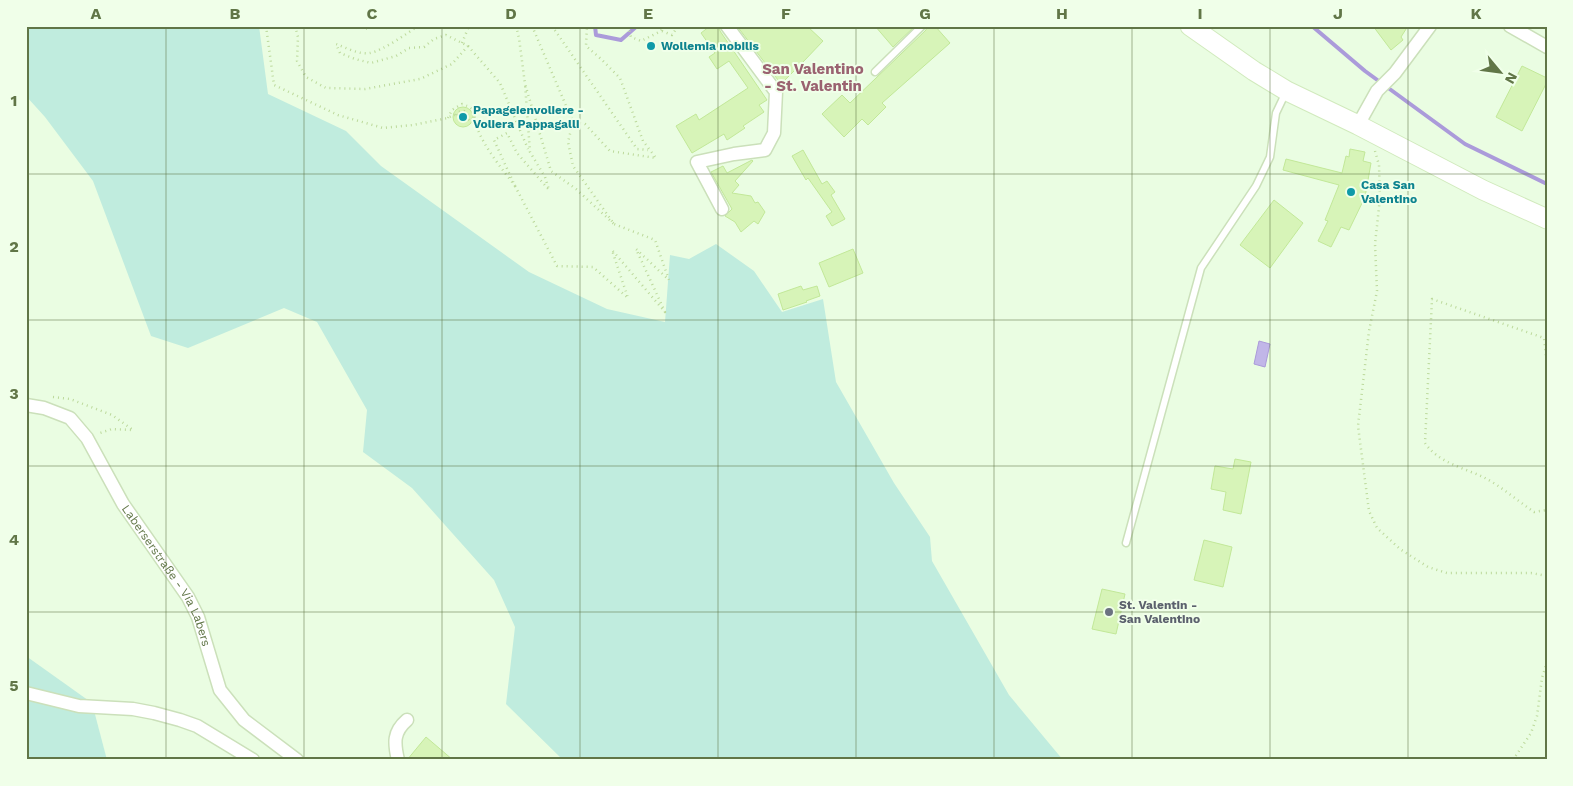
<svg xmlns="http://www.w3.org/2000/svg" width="1573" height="786" viewBox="0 0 1573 786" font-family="'Work Sans',sans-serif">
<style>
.green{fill:#c0ecde}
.water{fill:#c1b6e8;stroke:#ab9bda}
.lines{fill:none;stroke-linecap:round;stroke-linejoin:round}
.stream{stroke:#ab9bda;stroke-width:4}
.building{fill:#d7f4b8;stroke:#c2e898}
.service-casing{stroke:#cbe0ba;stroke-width:9}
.minor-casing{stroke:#cbe0ba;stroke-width:15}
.secondary-casing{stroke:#d1eabd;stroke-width:21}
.path{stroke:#bcd99b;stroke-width:2.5;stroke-dasharray:1 4;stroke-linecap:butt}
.service{stroke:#fff;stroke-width:6}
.minor{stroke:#fff;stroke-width:12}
.secondary{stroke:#fff;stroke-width:19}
.path-bridge{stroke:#bcd99b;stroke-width:2.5;stroke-dasharray:1 4;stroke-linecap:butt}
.grid{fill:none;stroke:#617647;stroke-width:1;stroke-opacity:0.55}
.culture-dot{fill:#0f9aa8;stroke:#f0ffe9;stroke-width:2}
.worship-dot{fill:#6b7280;stroke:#f0ffe9;stroke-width:2}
.labels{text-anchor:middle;stroke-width:4;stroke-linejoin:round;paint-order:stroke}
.culture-label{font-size:12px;font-weight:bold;fill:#0d838f;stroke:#f0ffe9;text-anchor:start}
.street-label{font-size:12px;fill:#617647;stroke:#f0ffe9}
.worship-label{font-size:12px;font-weight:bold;fill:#5b616d;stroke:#f0ffe9;text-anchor:start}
.quarter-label{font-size:15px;font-weight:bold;fill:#9a6270;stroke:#f0ffe9}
.neatline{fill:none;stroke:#617647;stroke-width:2}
.grid-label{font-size:16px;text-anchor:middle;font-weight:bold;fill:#617647}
</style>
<rect width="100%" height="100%" fill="#eafde2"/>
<!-- green -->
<g class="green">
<path d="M26,26h233l9,68 78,37 35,35 148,106 78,37 58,13 5,-67 19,4 27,-15 38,27 28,41 41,-13 13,83 58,101 36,54 2,24 77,134 54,65h-500l-57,-56 9,-77 -21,-47 -82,-92 -49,-36 4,-42 -50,-88 -33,-14 -96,40 -37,-12 -58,-155 -48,-64 -19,-21z"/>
<path d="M26,656l66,47 15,57h-81z"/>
</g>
<!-- water -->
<path class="water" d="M1259,341l11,3 -5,23 -11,-3z"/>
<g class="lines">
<!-- stream -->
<g class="stream">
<path d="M595,26l1,9 25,5 16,-14"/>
<path d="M1312,26l53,45 100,73 82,40"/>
</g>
</g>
<!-- building -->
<g class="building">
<path d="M710,26h9l1,5 47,69 -8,5 5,7 -21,14 2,2 -18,12 -3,-6 -32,19 -16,-27 20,-12 3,6 49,-32 -19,-27 -12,8 -8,-12 6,-4 -14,-20z"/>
<path d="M737,26h70l16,15 -19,20 -23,23z"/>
<path d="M875,26h40l-22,21z"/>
<path d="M927,26h8l15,17 -68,60 4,4 -18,18 -6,-6 -18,18 -22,-23 20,-19 8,8 76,-73z"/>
<path d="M1373,26h35l-7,11 2,3 -12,10z"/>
<path d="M1522,66l25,12v4l-25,49 -26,-14z"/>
<circle cx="463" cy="117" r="10"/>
<path d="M1350,149l15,3 -2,9 8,2 -6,34 -16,33 -8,-3 -10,20 -13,-6 10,-20 -3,-1 14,-35 -56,-15 3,-11 56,14 4,-17 3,1z"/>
<path d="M803,150l19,34 5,-3 8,11 -4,3 14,24 -13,7 -6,-10 6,-4 -24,-34 -2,2 -14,-24z"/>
<path d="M752,160l1,1 -18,20 4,4 -7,8 19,3 4,7 3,-1 7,10 -7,12 -4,-3 -13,11 -6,-10 -10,-6 7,-7 -21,-37 12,-6 4,7z"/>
<path d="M1274,200l29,23 -33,45 -30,-23z"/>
<path d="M853,249l10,24 -34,14 -10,-24z"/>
<path d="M801,286l2,4 14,-4 3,10 -14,5 1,1 -24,8 -5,-16z"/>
<path d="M1235,459l16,3 -10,52 -18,-4 3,-18 -15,-3 4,-23 18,3z"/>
<path d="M1204,540l28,7 -9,40 -29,-7z"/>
<path d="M1102,589l23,5 -9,40 -24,-5z"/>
<path d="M426,737l27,23h-46z"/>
</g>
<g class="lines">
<!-- service casing -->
<g class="service-casing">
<g id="service">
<path d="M875,72l47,-46"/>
<path d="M1126,543l75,-275 55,-82 14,-29 6,-44 10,-21"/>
</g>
</g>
<!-- minor casing -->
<g class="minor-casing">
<g id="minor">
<path d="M1510,26l37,21"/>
<path d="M1358,125l19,-34 18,-18 35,-47"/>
<path d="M722,209l-25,-47 37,-8 31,-4 9,-17 2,-41 -49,-66"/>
<path id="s1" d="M26,405l18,3 26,10 17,20 36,66 65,93 10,20 22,73 24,30 53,40"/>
<path d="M26,693l53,13 54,3 21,4 26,7 17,6 56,34"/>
<path d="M398,760c-4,-17 -5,-28 9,-40"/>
</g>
</g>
<!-- secondary casing -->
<g class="secondary-casing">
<path id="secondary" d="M1190,26l64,45 33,20 71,34 125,65 64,29"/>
</g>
<!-- path -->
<g class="path">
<path d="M266,26l8,59 64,30 45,13 30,-3 35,-7 5,-3h4"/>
<path d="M295,26l3,11 -1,24 9,16 20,11 39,1 55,-10 32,-15 16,-18 -22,-11 -12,4 -10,8 -15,1 -13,8 -25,7 -16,-4 -15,-6 -4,-9c11,4 23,11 34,9 14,-3 36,-19 48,-27"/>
<path d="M363,26l1,3 15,-3"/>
<path d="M516,26l3,12 6,46"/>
<path d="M532,26l41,96"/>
<path d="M552,26l85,123 11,1"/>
<path d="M628,26l3,11 10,4 20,-10 3,-5"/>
<path d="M662,31l10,4 6,-9"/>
<path d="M462,43l7,-17"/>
<path d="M468,46l32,37 28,66"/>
<path d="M456,115l1,-3 7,-1 3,3 2,6 6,4"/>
<path d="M448,118l4,-8 10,-6c16,5 10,10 15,23 6,19 26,43 38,59l-21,-46 13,-7 10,20 32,37 -4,-13 -15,-25 -5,-68 26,87 25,18 38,35 -41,-58 -5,-24 5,-20 12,2 25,27 46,7 -13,-17 -23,-63 -19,-19 -15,-13 1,-20"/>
<path d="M1375,151l4,14 1,33 -5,46 2,47 -8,40 -11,95 11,85 8,17 23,21 28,18 19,6h84l16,3"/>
<path d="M515,186l42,80 36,1 35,31 -16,-48 53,62 -29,-63 33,31 -14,-40 -41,-16"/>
<path d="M1547,365l-3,-27 -112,-39 -7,144c13,20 40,25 60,35 17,9 33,23 49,34l13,-2"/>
<path d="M53,397l17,2 42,16 21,15 -21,-1 -15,5"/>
<path d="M1513,760l18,-27 6,-17 5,-38 5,-16"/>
</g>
<!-- service -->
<use href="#service" class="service"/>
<!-- minor -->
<use href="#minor" class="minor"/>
<!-- secondary -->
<use href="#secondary" class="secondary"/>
<!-- path-bridge -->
<path class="path-bridge" d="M457,115l16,4 25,9"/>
</g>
<!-- grid -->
<path class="grid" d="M166,26v734M304,26v734M442,26v734M580,26v734M718,26v734M856,26v734M994,26v734M1132,26v734M1270,26v734M1408,26v734M26,174h1521M26,320h1521M26,466h1521M26,612h1521"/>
<!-- markers -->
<g class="culture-dot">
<circle cx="651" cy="46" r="5"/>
<circle cx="463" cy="117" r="5"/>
<circle cx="1351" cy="192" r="5"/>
</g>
<circle class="worship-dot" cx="1109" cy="612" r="5"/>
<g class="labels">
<!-- culture labels -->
<g class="culture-label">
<text x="661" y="50">Wollemia nobilis</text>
<text x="473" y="114">Papageienvoliere -<tspan x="473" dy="14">Voliera Pappagalli</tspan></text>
<text x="1361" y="189">Casa San<tspan x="1361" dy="14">Valentino</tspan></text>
</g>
<!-- street labels -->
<g class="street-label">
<text dy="4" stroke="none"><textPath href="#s1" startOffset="232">Laberserstraße - Via Labers</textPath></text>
</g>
<!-- worship labels -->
<g class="worship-label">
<text x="1119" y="609">St. Valentin -<tspan x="1119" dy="14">San Valentino</tspan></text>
</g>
<!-- quarter labels -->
<g class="quarter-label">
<text x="813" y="74">San Valentino<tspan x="813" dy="17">- St. Valentin</tspan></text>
</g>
</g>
<!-- border -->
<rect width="1573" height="786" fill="none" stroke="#f0ffe9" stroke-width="55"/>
<!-- north arrow -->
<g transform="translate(1500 72) rotate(119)" stroke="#f0ffe9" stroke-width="4" paint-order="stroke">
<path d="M0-4L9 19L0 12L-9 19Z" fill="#617647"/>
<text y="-8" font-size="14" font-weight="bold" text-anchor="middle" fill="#617647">N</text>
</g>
<rect x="28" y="28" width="1518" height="730" class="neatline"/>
<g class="grid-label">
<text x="96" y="19">A</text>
<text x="235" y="19">B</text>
<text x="372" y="19">C</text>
<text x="511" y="19">D</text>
<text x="648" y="19">E</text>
<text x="786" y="19">F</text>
<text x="925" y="19">G</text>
<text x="1062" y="19">H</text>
<text x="1200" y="19">I</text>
<text x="1338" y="19">J</text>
<text x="1476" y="19">K</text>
<text x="14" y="106">1</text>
<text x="14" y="252">2</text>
<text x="14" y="399">3</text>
<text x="14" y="545">4</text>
<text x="14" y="691">5</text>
</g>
</svg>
